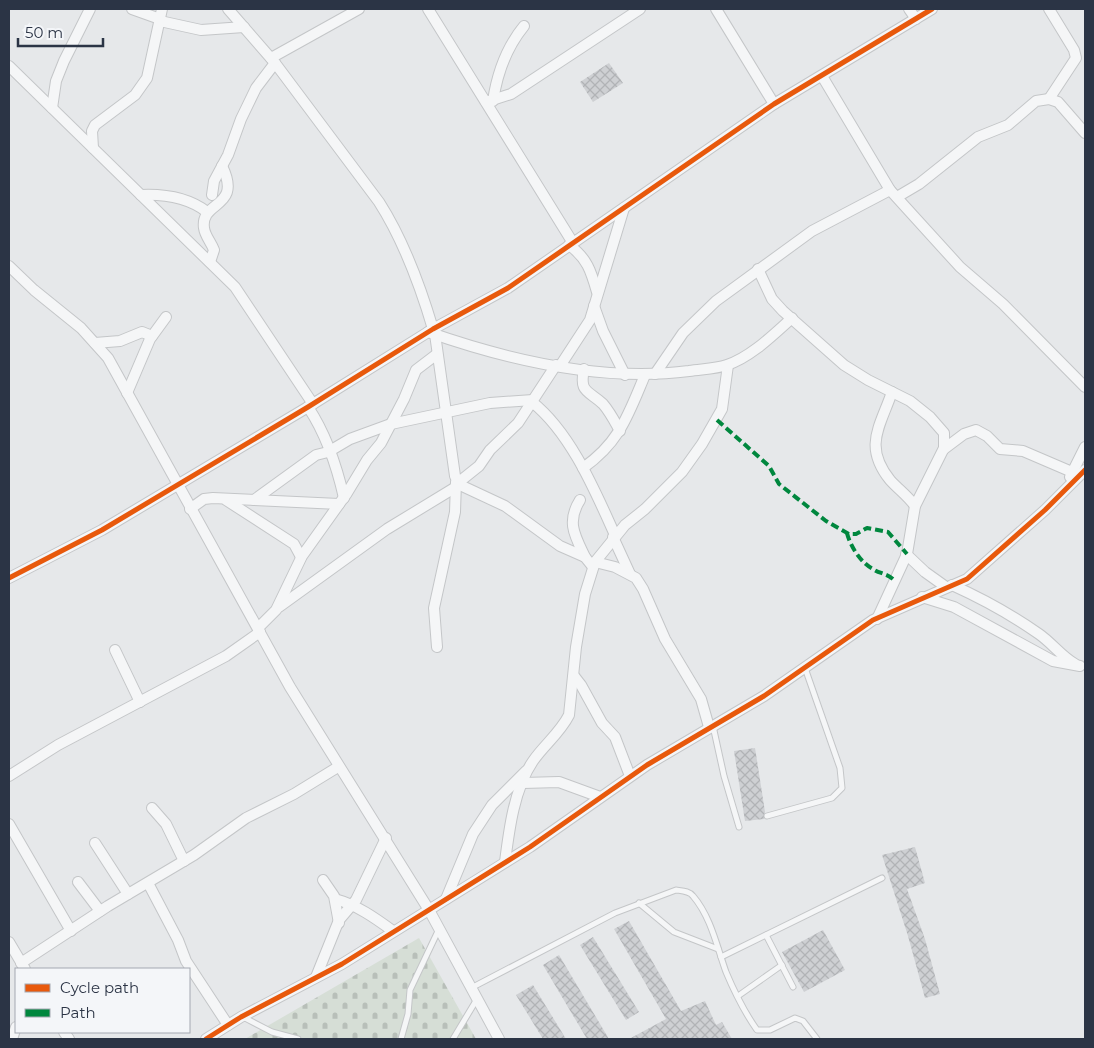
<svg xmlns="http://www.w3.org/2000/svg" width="1094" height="1048" viewBox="0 0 1094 1048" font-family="Montserrat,sans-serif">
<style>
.cemetery{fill:url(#cemetery-stones)}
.building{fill:url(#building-cross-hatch)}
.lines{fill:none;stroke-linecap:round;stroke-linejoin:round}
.service-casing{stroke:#c4c6c8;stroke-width:7}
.minor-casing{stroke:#c4c6c8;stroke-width:12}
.service{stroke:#f5f6f7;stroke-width:5}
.minor{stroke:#f5f6f7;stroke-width:10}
.quiet{stroke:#00873e;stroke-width:4;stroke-dasharray:8 4;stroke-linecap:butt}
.cycleway-casing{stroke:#f4f6f9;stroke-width:8}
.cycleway{stroke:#e8590c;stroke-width:5}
</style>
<defs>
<pattern id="cemetery-stones" width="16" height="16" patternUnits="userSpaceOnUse" patternTransform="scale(1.25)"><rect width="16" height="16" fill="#d6ded6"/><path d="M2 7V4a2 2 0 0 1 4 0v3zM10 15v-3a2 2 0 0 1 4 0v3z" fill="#b8bfb9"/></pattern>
<pattern id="building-cross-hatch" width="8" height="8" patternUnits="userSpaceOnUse" patternTransform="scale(1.25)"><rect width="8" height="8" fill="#ced0d3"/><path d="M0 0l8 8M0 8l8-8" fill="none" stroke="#b1b3b6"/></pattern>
</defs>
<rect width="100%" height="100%" fill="#e6e8ea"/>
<!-- cemetery -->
<path class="cemetery" d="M419,938l57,101h-231z"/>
<!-- building -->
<g class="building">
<path d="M609,63l14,20 -30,19 -13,-20z"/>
<path d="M755,748l10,64 -1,7 -19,2 -11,-70z"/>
<path d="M915,847l10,36 -18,6 18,50 15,55 -15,4 -17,-62 -26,-81z"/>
<path d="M629,921l52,90 24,-10 11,24 6,-3 10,17h-103l37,-20 -52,-90z"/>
<path d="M823,930l22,40 -41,22 -22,-40z"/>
<path d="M593,937l46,75 -13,8 -46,-75z"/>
<path d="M559,955l50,84h-22l-44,-74z"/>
<path d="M533,985l33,54h-23l-27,-44z"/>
</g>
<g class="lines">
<!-- service casing -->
<g class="service-casing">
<g id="service">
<path d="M713,726l11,50 15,51"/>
<path d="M767,816l65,-18 10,-10 -2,-20 -35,-100"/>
<path d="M639,903l35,29 44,17"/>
<path d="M766,935l27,52"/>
<path d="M721,957l161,-79"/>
<path d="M471,988l144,-75 61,-23c7,1 13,1 17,6 18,21 24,51 33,76 8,19 19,41 31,58h13l25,-12 8,3 14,18"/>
<path d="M738,996l44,-31"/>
<path d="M243,1017l29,15 26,7"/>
<path d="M401,1039l7,-25 2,-24 29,-61"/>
<path d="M453,1039l24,-40"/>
</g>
</g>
<!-- minor casing -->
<g class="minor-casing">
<g id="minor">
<path d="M132,9l28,10"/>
<path d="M228,9l47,54 104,139c25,39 41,83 54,127"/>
<path d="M428,9l145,234"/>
<path d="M716,9l58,95"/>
<path d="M909,9l7,10"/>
<path d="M1049,9l25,41 2,8 -27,41"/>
<path d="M160,21l41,9 43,-3"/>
<path d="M271,58l88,-49"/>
<path d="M9,66l226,221 78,117"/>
<path d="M822,76l68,114 70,77 43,37 82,83"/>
<path d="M493,101c4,-27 13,-53 31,-75"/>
<path d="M486,102l25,-8 129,-85"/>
<path d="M52,108l4,-27 8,-20 26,-52"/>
<path d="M93,148l-1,-17 3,-6 40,-30 12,-17 15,-69"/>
<path d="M141,195c23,-1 48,3 66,17"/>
<path d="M212,195l2,-14 14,-26 13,-36 15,-31 19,-25"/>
<path d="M897,197l22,-13 59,-47 30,-12 28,-24 13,-2 9,3 27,31"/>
<path d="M569,245c18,13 22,26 28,47"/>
<path d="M210,262l4,-12c-3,-8 -9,-14 -10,-22 -4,-28 39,-19 18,-62"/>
<path d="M9,266l25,24 47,38 27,30 182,329 139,223 70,129"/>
<path d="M758,269l14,30 11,12 61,54 24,15 42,21 20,16 14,16v15l-29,58 -8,48 -30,65"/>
<path d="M594,306l9,25 22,44"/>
<path d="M428,332c80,28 176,50 261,39 13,-2 26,-2 38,-6 24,-8 46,-30 65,-47"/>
<path d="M435,334l20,142 5,9 45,21 55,40 25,11 8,10"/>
<path d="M95,343l25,-2 22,-9 10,4"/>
<path d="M560,366l30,-46 34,-112"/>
<path d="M584,369c-5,24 4,21 19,35 7,8 12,18 17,27"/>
<path d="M655,374l28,-41 33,-32 96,-70 78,-41"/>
<path d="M892,392c-12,35 -29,54 -2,88 8,9 18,16 25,26"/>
<path d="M127,393l23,-54 16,-22"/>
<path d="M532,402c39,31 63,89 83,133"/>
<path d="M308,407c18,27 29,60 36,91"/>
<path d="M944,449l20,-15 12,-4 11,6 13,13 23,2 49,21"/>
<path d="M583,468c37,-26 45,-53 62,-93"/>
<path d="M1070,477l15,-30"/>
<path d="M459,482l20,-16 11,-16 28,-27 38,-58"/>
<path d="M226,500l68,44 7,13"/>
<path d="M254,500l62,-45 12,-3 22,-13 41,-15 99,-21 43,-3"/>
<path d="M580,500c-14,22 -5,36 5,57"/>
<path d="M190,509l14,-10 9,-1 126,6"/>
<path d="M613,537l17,37"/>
<path d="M906,554l19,18 21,15"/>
<path d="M595,562l20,5 21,11 7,11 22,50 36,60 8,28"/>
<path d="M9,578l93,-48 206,-123 125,-78 75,-41 266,-184 158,-95"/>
<path d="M952,585c31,14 60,30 87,49 13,9 23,23 36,30"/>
<path d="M922,597l32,10 99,54 27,5"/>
<path d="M279,607l108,-78 69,-42"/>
<path d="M258,628l18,-18 26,-54 45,-63 20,-33 14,-17 23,-44 12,-29 21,-16"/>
<path d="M437,647l-3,-39 21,-96 1,-30"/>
<path d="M115,650l25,52"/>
<path d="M574,676l7,9 21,38 13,14 15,39"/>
<path d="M9,776l49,-31 168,-89 34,-24"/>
<path d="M523,783l36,-1 41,15"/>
<path d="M152,808l14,16 18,37"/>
<path d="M9,824l62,107"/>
<path d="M95,843l33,51"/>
<path d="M505,862c4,-32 9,-73 28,-101 11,-16 27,-28 36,-46l7,-68 9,-53 10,-32 30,-37 20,-16 37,-37 20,-28 20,-35 6,-44"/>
<path d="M323,880l11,16 5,27"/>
<path d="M78,882l22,29"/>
<path d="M148,883l30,57 8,21 42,64"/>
<path d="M335,899c22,6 40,19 58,32"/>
<path d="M446,899l27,-65 19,-29 34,-34"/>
<path d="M9,942l16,27"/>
<path d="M21,963l87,-57 86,-51 52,-37 48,-24 44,-27"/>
<path d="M316,977l23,-57 17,-20 30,-62"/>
<path d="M64,1032l5,7"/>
<path d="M12,1039l4,-12"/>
<path d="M206,1039l35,-22 101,-53 188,-117 117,-82 117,-69 109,-76 94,-41 78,-69 40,-40"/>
</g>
</g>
<!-- service -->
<use href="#service" class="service"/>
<!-- minor -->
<use href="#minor" class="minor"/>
<!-- quiet -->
<g class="quiet">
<path d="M717,420l52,46 10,18 47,37 23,13h7l11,-6 21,4 19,22"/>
<path d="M847,533c3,13 14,30 26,36 7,5 14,4 21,11"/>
</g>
<!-- cycleway casing -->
<g class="cycleway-casing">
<g id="cycleway">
<path d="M9,578l93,-48 206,-123 125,-78 75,-41 266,-184 158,-95"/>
<path d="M206,1039l35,-22 101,-53 188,-117 117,-82 117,-69 109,-76 94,-41 78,-69 40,-40"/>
</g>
</g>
<!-- cycleway -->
<use href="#cycleway" class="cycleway"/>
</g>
<!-- border -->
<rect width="1094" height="1048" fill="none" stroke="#2b3445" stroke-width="20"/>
<!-- legend -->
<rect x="15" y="968" width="175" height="65" fill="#f4f6f9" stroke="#a4a8b1"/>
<rect x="25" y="984" width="25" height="8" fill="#e8590c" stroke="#a4a8b1"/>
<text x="60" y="993" font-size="15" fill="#2b3445">Cycle path</text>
<rect x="25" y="1009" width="25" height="8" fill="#00873e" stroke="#a4a8b1"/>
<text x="60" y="1018" font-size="15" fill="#2b3445">Path</text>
<!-- scale -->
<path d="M18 38v8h85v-8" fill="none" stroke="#2b3445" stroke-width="2.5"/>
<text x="25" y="38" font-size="15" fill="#2b3445" stroke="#f4f6f9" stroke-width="4" paint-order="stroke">50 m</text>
</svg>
